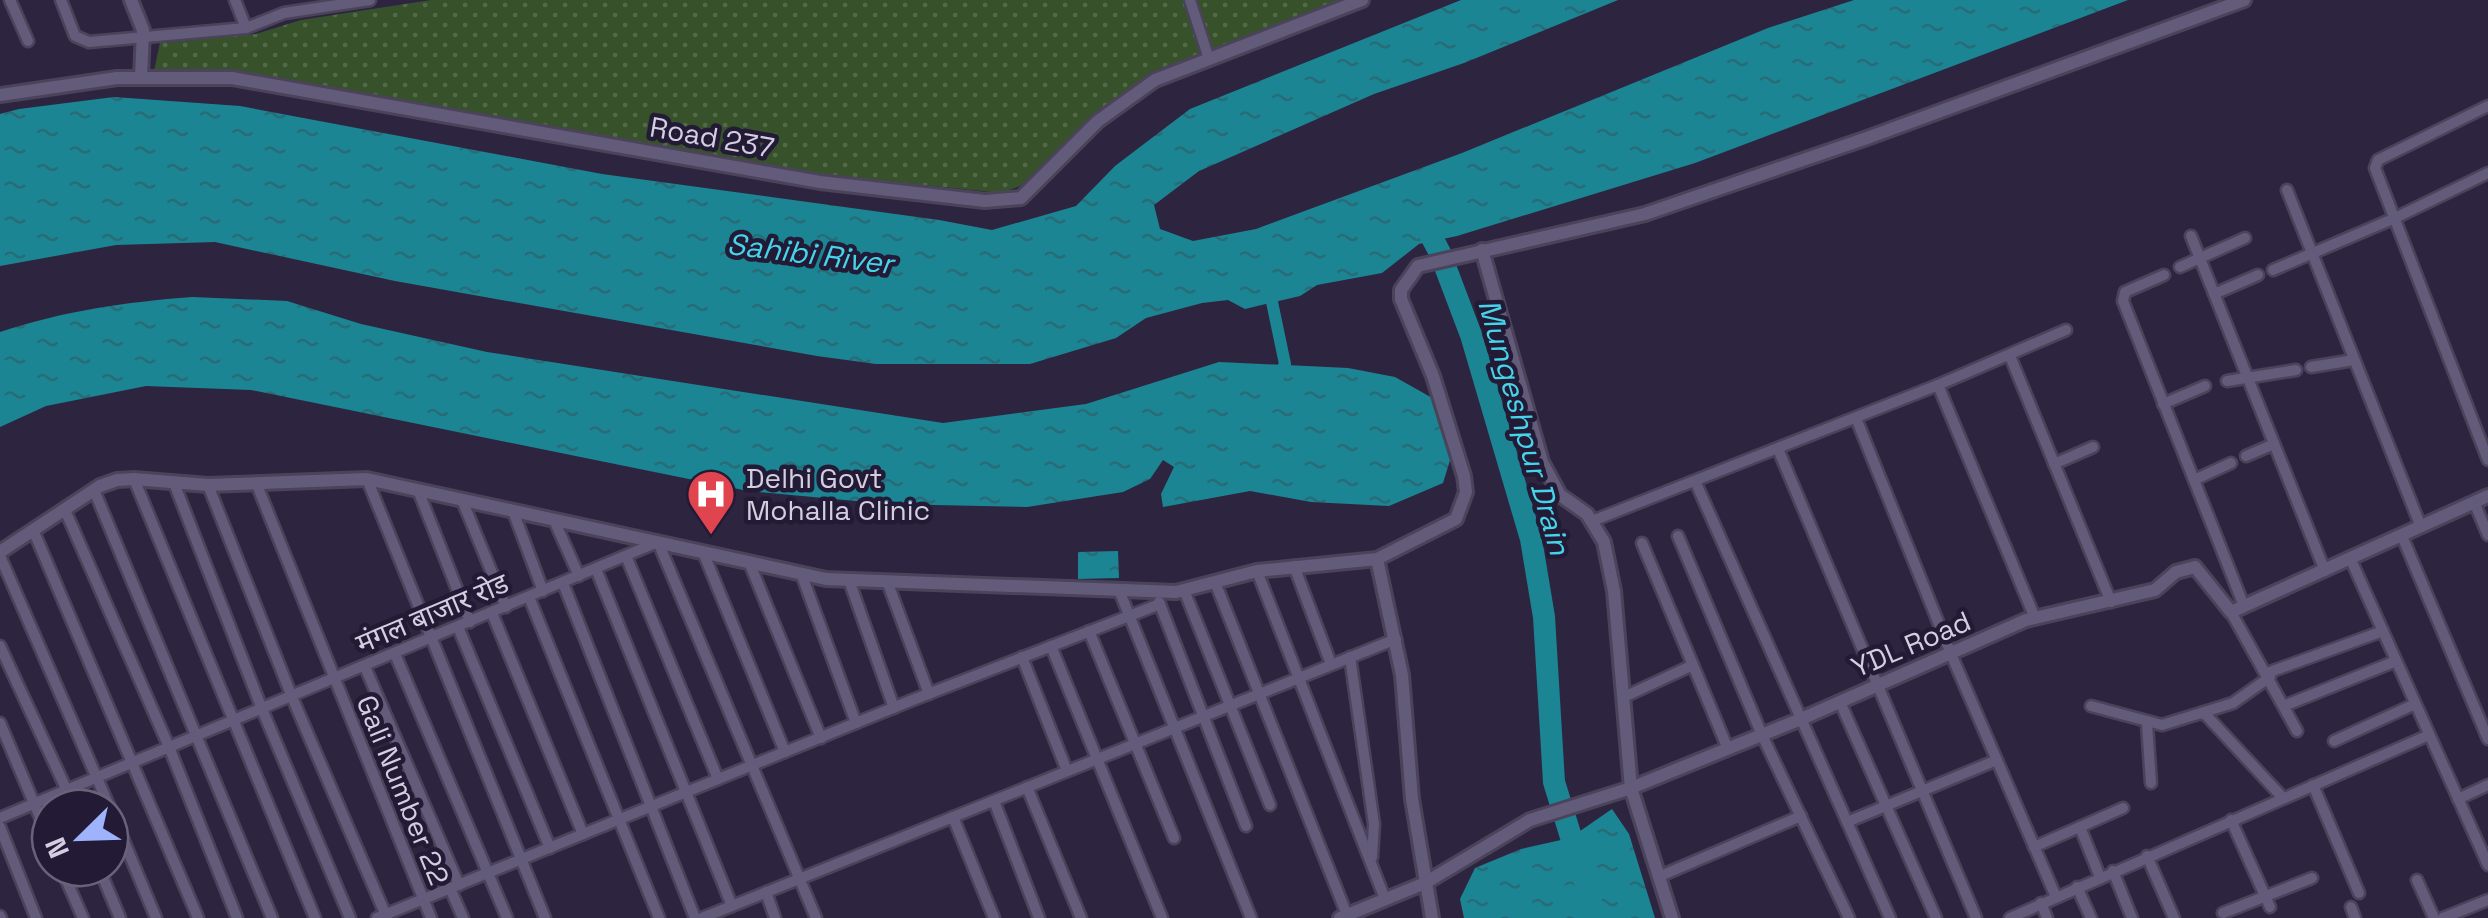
<svg xmlns="http://www.w3.org/2000/svg" width="2488" height="918" viewBox="0 0 2488 918" font-family="'Space Grotesk','Noto Sans Devanagari',sans-serif">
<style>
.grass{fill:url(#grass-dots)}
.water{fill:url(#water-ripples)}
.lines{fill:none;stroke-linecap:round;stroke-linejoin:round}
.canal{stroke:#1b8594;stroke-width:12}
.river{stroke:#1b8594;stroke-width:22}
.minor-casing{stroke:#4a435a;stroke-width:15}
.tertiary-casing{stroke:#4a435a;stroke-width:18}
.minor{stroke:#635b7a;stroke-width:10}
.tertiary{stroke:#635b7a;stroke-width:12}
.labels{text-anchor:middle;stroke-width:9;stroke-linejoin:round;paint-order:stroke}
.street-label{font-size:28px;fill:#d3cfe1;stroke:#231b36}
.poi-label{font-size:28px;fill:#d3cfe1;stroke:#231b36;text-anchor:start}
.water-label{font-size:30px;font-style:italic;fill:#46d4ea;stroke:#231b36}
</style>
<defs>
<pattern id="grass-dots" width="8" height="8" patternUnits="userSpaceOnUse" patternTransform="scale(2.5)"><rect width="8" height="8" fill="#37522a"/><path d="M2 2h.1M6 6h.1" fill="none" stroke="#536a49" stroke-width="1.8" stroke-linecap="round"/></pattern>
<pattern id="water-ripples" width="26" height="14" patternUnits="userSpaceOnUse" patternTransform="scale(2.5)"><rect width="26" height="14" fill="#1b8594"/><path d="M2 4q2-2 4 0t4 0M15 11q2-2 4 0t4 0" fill="none" stroke="#286c78"/></pattern>
</defs>
<rect width="100%" height="100%" fill="#2d2540"/>
<!-- grass -->
<path class="grass" d="M431,0h918l-196,71 -49,36 -84,79 -18,7 -169,-17 -605,-107 -74,2 6,-28 96,-9 45,-14z"/>
<!-- water -->
<g class="water">
<path d="M1461,0h157l-154,63 -90,31 -175,77 -45,34 6,24 33,12 63,-12 206,-76 306,-125 86,-28h274l-433,163 -238,73 -38,8 -37,29 -65,12 -17,11 -55,13 -17,-9 -26,3 -56,15 -30,20 -86,26h-154l-59,-8 -422,-75 -180,-39 -99,3 -116,21v-152l19,-5 95,-12 126,9 362,68 337,46 53,10 84,-24 39,-40 75,-57z"/>
<path d="M192,297l95,4 74,23 126,28 456,71 143,-19 133,-42 129,6 47,9 39,22 17,58 -8,26 -54,23 -78,-4 -61,-11 -87,16 -2,-13 13,-27 -11,-7 -13,19 -27,13 -96,15 -139,-3 -140,-13 -497,-101 -105,-4 -100,20 -46,21v-95c63,-21 126,-30 192,-35z"/>
<path d="M1118,551l1,27 -41,1v-27z"/>
<path d="M1612,809l17,25 26,84h-191l-4,-19 15,-31 46,-19 49,-11z"/>
</g>
<g class="lines">
<!-- canal -->
<path class="canal" d="M1272,302l13,62 -7,13"/>
<!-- river -->
<path class="river" d="M1417,218l4,-1 19,36 31,82 60,204 13,78 10,165 42,136"/>
<!-- minor casing -->
<g class="minor-casing">
<g id="minor">
<path d="M10,0l18,41"/>
<path d="M61,0l14,36 14,6 157,-14 -11,-28"/>
<path d="M1190,0l19,59"/>
<path d="M246,28l38,-15 86,-13"/>
<path d="M2488,106l-110,54 -3,8 113,292"/>
<path d="M2287,190l134,337"/>
<path d="M2191,236l134,335"/>
<path d="M2180,267l65,-29"/>
<path d="M2273,270l122,-52 93,-45"/>
<path d="M2164,275l-39,17 -2,9 121,305"/>
<path d="M2214,294l44,-19"/>
<path d="M2010,356l101,246"/>
<path d="M2311,367l43,-7"/>
<path d="M2227,381l69,-11"/>
<path d="M1938,385l97,233"/>
<path d="M2163,404l42,-18"/>
<path d="M1856,418l95,236 105,243"/>
<path d="M1778,449l198,469"/>
<path d="M2246,456l28,-12"/>
<path d="M2054,464l39,-17"/>
<path d="M134,479l181,439"/>
<path d="M367,479l178,439"/>
<path d="M2194,480l37,-17"/>
<path d="M1695,481l195,437"/>
<path d="M174,483l88,226 88,209"/>
<path d="M208,485l84,212 95,221"/>
<path d="M257,485l174,433"/>
<path d="M94,490l178,428"/>
<path d="M418,490l52,132"/>
<path d="M462,500l44,107"/>
<path d="M2474,502l14,33"/>
<path d="M65,510l104,237 68,171"/>
<path d="M513,511l30,80"/>
<path d="M554,520l25,56"/>
<path d="M1592,521l346,-136 128,-55"/>
<path d="M34,532l164,386"/>
<path d="M1678,536l84,199 87,183"/>
<path d="M2402,536l86,203"/>
<path d="M1642,543l86,206"/>
<path d="M703,552l82,200"/>
<path d="M0,556l110,252"/>
<path d="M626,556l92,223"/>
<path d="M2351,560l137,305"/>
<path d="M749,562l72,176"/>
<path d="M1294,566l37,98"/>
<path d="M596,569l136,337"/>
<path d="M1257,571l128,328"/>
<path d="M801,573l55,150"/>
<path d="M849,580l45,128"/>
<path d="M887,581l42,113"/>
<path d="M1215,582l132,333"/>
<path d="M563,583l132,335"/>
<path d="M1119,590l132,328"/>
<path d="M1184,590l86,215"/>
<path d="M529,597l130,321"/>
<path d="M1159,602l87,224"/>
<path d="M2231,612l66,119"/>
<path d="M492,613l91,221"/>
<path d="M458,627l92,221"/>
<path d="M1089,631l85,207"/>
<path d="M0,646l75,162"/>
<path d="M1051,646l111,272"/>
<path d="M395,654l112,264"/>
<path d="M1022,657l45,114"/>
<path d="M1350,657l24,167 -2,33"/>
<path d="M365,667l94,218"/>
<path d="M2267,673l116,-42"/>
<path d="M1626,696l67,-31"/>
<path d="M1840,702l96,216"/>
<path d="M2286,705l110,-44"/>
<path d="M2091,706l71,19 39,-12 5,2 77,83"/>
<path d="M2201,713l32,-10 37,-26"/>
<path d="M0,723l50,118"/>
<path d="M2147,724l4,59"/>
<path d="M2334,741l81,-37"/>
<path d="M2313,785l46,108"/>
<path d="M1027,787l54,131"/>
<path d="M2458,799l30,-14"/>
<path d="M994,801l45,117"/>
<path d="M110,808l46,110"/>
<path d="M953,817l41,101"/>
<path d="M0,818l658,-276 158,376"/>
<path d="M2231,820l39,87"/>
<path d="M1847,822l150,-62"/>
<path d="M0,827l36,91"/>
<path d="M2080,827l20,50"/>
<path d="M2034,847l89,-39"/>
<path d="M2147,856l27,62"/>
<path d="M61,868l22,50"/>
<path d="M99,868l21,50"/>
<path d="M2113,871l19,47"/>
<path d="M1658,877l143,-61"/>
<path d="M2417,880l17,38"/>
<path d="M2077,887l14,31"/>
<path d="M450,888l13,30"/>
<path d="M766,892l9,26"/>
<path d="M2041,903l6,15"/>
<path d="M2351,907l4,11"/>
<path d="M2223,913l89,-35"/>
<path d="M0,916l1,2"/>
<path d="M377,918l533,-217 250,-97"/>
<path d="M702,918l694,-279"/>
<path d="M2010,918l419,-183"/>
<path d="M2443,918l45,-18"/>
</g>
</g>
<!-- tertiary casing -->
<g class="tertiary-casing">
<g id="tertiary">
<path d="M131,0l12,30 -2,48"/>
<path d="M0,95l117,-17h115l588,104 165,19 36,-3 77,-77 57,-41 207,-80"/>
<path d="M1482,250l60,212 18,33 27,19 17,28 10,49 17,197 41,130"/>
<path d="M0,552l100,-66 17,-6 17,-1 74,6 159,-6 459,100 350,13 81,-21 120,-12 79,-40 10,-27 -2,-16 -31,-100 -32,-77v-9l17,-24 227,-52 222,-76 377,-138"/>
<path d="M1377,559l25,116 10,124 20,119"/>
<path d="M1340,918l85,-35 105,-63 101,-32 170,-69 225,-99 129,-30 21,-18 19,-5 36,45 257,-116"/>
</g>
</g>
<!-- minor -->
<use href="#minor" class="minor"/>
<!-- tertiary -->
<use href="#tertiary" class="tertiary"/>
</g>
<!-- icons -->
<defs>
<g id="hospital-pin" transform="scale(2.5)"><path d="M0 17L-7.5 6A9.5 9.5 0 1 1 7.5 6Z" fill="#e0444e" stroke="#231b36"/><path d="M-5-5h3v3.5h4V-5h3V5h-3V1.5h-4V5h-3Z" fill="#fff"/></g>
</defs>
<g fill-rule="evenodd">
<use href="#hospital-pin" x="711" y="494"/>
</g>
<g class="labels">
<!-- street labels -->
<g class="street-label">
<text transform="translate(712 137) rotate(10)" y="10">Road 237</text>
<text transform="translate(432 613) rotate(-23)" y="10">मंगल बाजार रोड</text>
<text transform="translate(1911 644) rotate(-23)" y="10">YDL Road</text>
<text transform="translate(403 790) rotate(68)" y="10">Gali Number 22</text>
</g>
<!-- poi labels -->
<g class="poi-label">
<text x="746" y="488">Delhi Govt<tspan x="746" dy="32">Mohalla Clinic</tspan></text>
</g>
<!-- water labels -->
<g class="water-label">
<text transform="translate(810 254) rotate(7)" y="10">Sahibi River</text>
<text transform="translate(1524 427) rotate(74)" y="10">Mungeshpur Drain</text>
</g>
</g>
<!-- north arrow -->
<g transform="translate(80 838) rotate(247)"><circle r="48" fill="#231b36" stroke="#69637a" stroke-width="2.5"/>
<path d="M0-8L18 38L0 25L-18 38Z" fill="#9fb3fd"/>
<text y="-15" font-size="28" font-weight="bold" text-anchor="middle" fill="#d3cfe1">N</text>
</g>
</svg>
